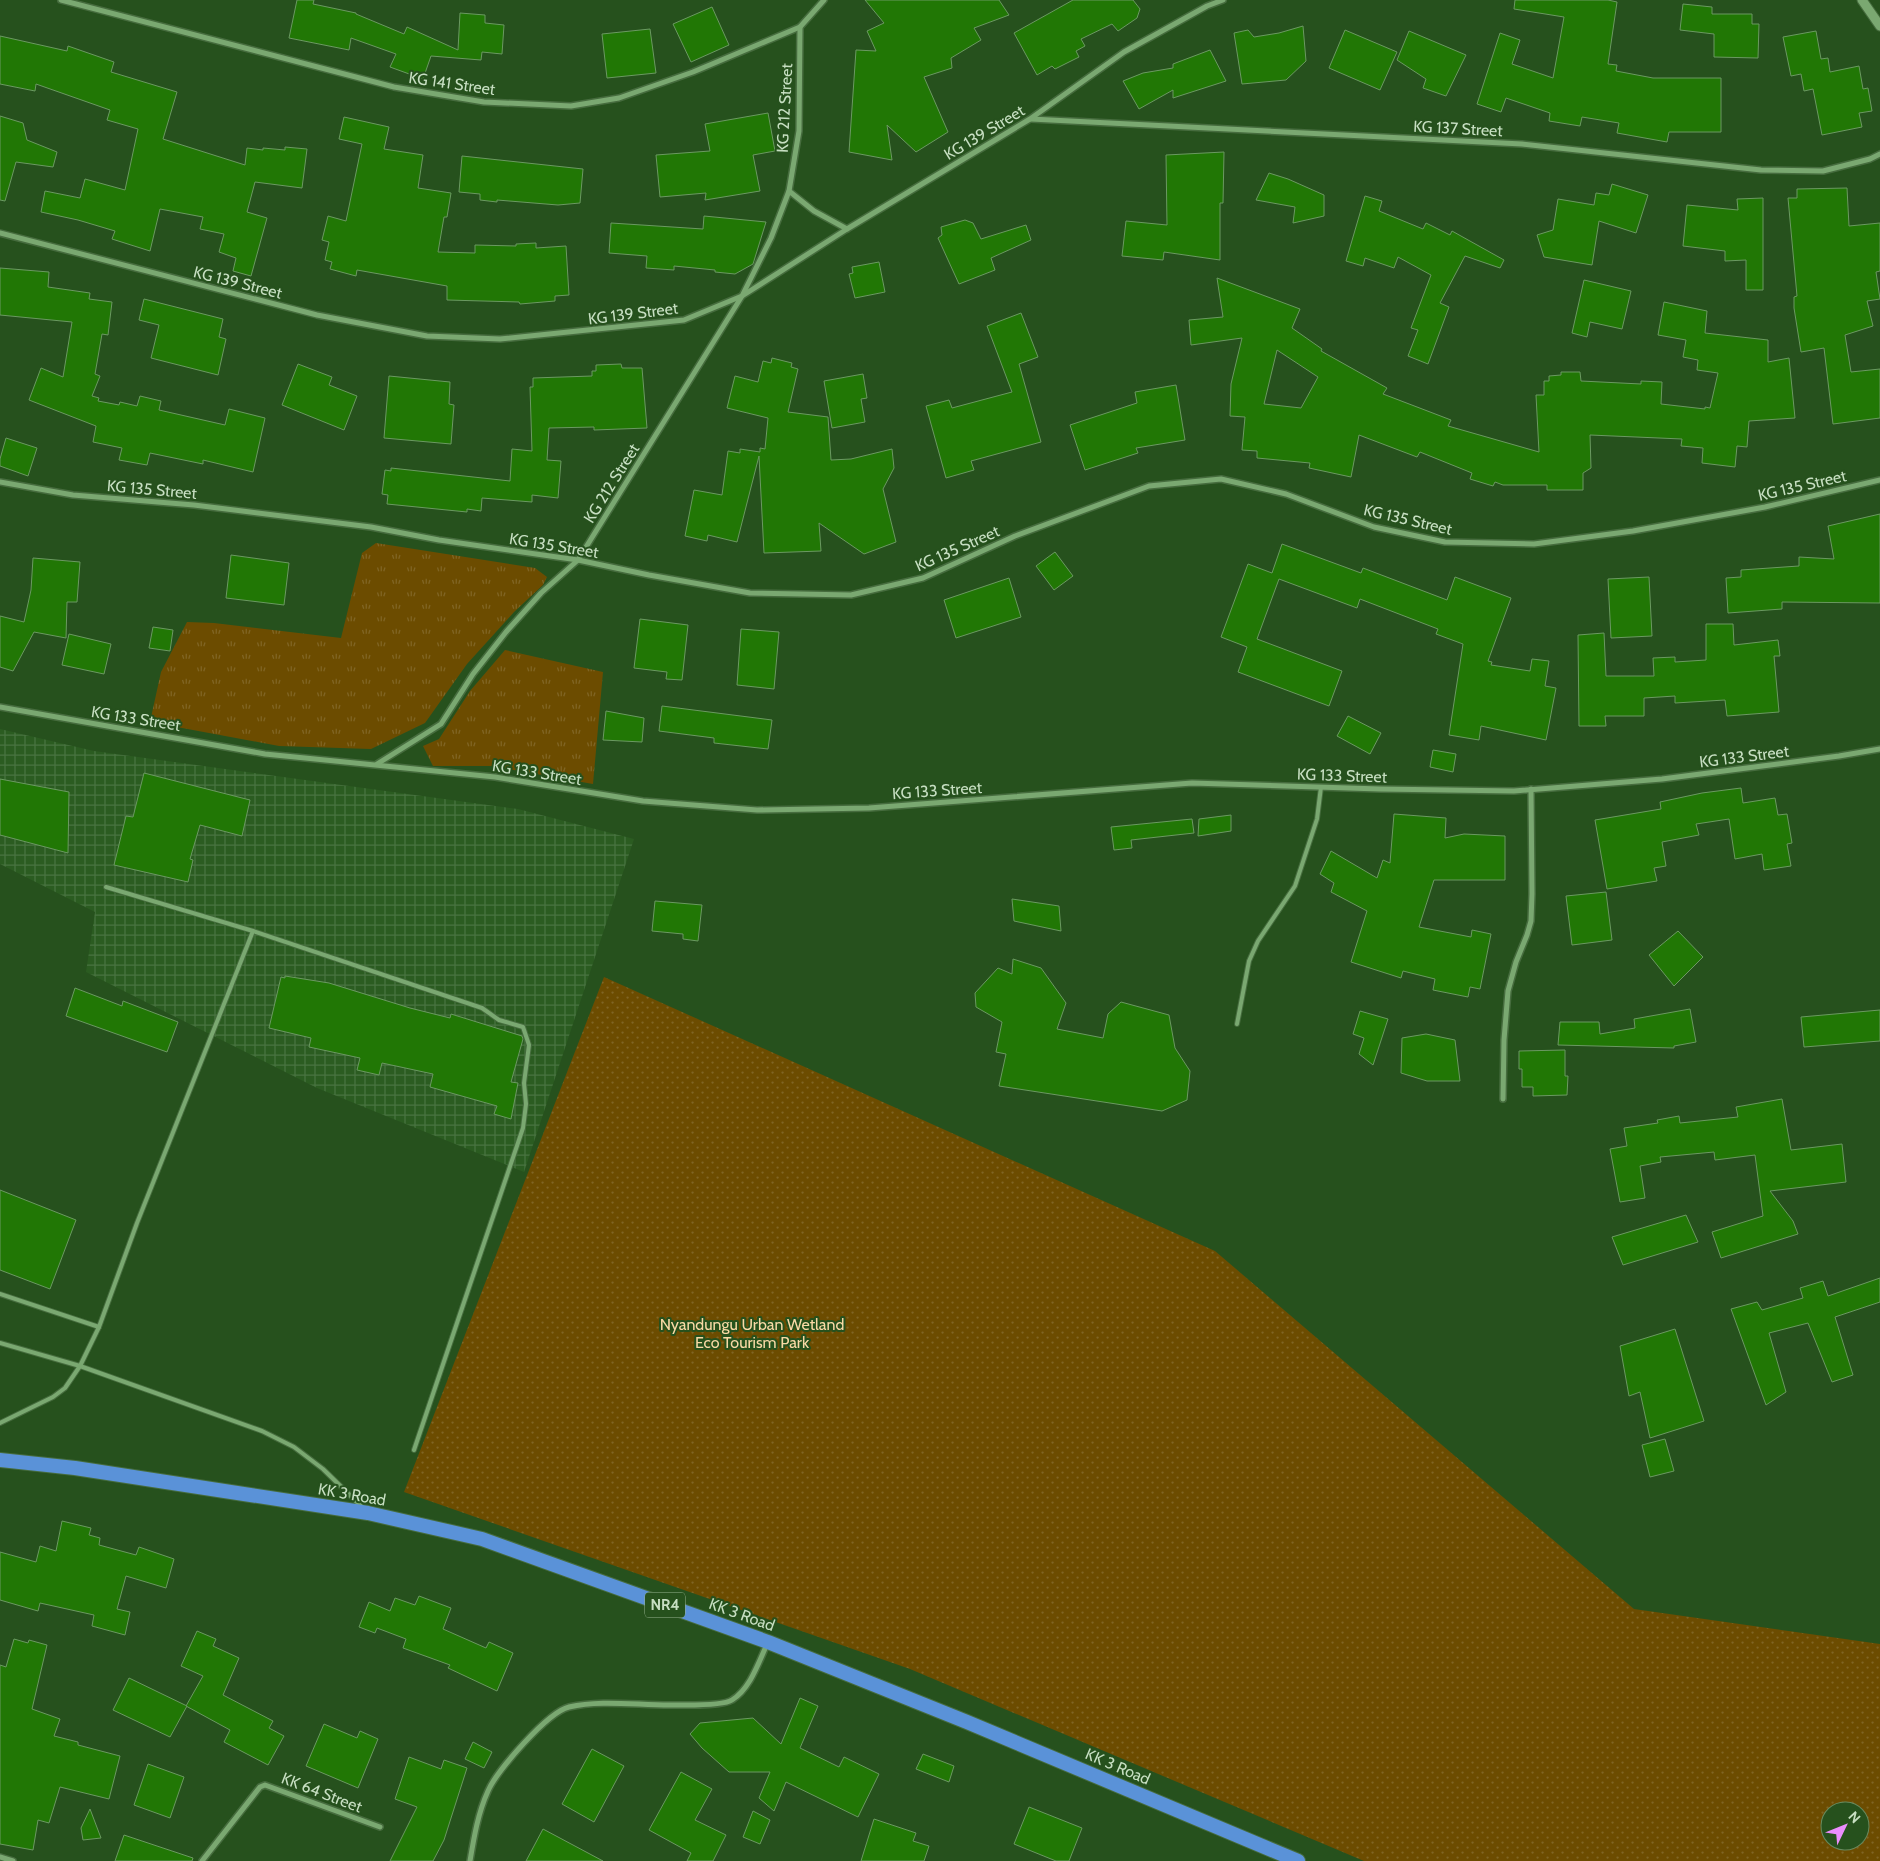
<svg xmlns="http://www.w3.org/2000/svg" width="1880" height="1861" viewBox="0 0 1880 1861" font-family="Cabin,sans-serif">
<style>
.industrial{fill:url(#industrial-grid)}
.grass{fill:url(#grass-tufts)}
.park{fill:url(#park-dots);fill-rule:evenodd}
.building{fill:#217705;stroke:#6b9962;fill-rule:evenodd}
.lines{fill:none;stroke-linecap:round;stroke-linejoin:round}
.service-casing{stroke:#466c3e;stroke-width:6}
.minor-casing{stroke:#466c3e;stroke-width:8}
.tertiary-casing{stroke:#466c3e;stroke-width:11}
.trunk-casing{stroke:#466c3e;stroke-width:16}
.service{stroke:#7aa871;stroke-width:4}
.minor{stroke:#7aa871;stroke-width:5}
.tertiary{stroke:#7aa871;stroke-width:9}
.trunk{stroke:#5a92d8;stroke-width:14}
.labels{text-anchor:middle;stroke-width:4;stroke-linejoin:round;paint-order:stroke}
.shield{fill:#26511d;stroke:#97b490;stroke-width:1}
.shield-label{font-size:15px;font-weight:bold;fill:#c7dfc2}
.street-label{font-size:16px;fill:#c7dfc2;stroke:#26511d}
.park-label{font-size:16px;fill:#f9d9a5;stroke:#26511d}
</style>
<defs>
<pattern id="industrial-grid" width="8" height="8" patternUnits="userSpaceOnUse" patternTransform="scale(1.25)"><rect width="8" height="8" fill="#2b5c21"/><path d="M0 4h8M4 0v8" fill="none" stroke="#487340"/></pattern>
<pattern id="grass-tufts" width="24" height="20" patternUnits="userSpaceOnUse" patternTransform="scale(1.25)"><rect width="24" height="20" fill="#6c4c00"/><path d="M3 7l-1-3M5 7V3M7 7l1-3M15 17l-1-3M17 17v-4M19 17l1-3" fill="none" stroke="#806524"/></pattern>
<pattern id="park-dots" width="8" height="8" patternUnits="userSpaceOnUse" patternTransform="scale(1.25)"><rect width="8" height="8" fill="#6c4c00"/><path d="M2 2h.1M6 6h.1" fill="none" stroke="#806524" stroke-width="1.8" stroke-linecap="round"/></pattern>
</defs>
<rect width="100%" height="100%" fill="#26511d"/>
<!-- industrial -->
<path class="industrial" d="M0,729l94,22 424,58 116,30 -110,333 -207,-84 -231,-116 9,-60 -95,-48z"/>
<!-- grass -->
<g class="grass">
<path d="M376,543l159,25 12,9 -4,8 -29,27 -47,52 -42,59 -54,26 -92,-3 -129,-24 11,-50 26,-50 27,1 127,15 21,-85z"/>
<path d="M505,650l98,22 -10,112 -102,-18h-58l-10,-20 16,-7 31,-48z"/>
</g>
<!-- park -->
<path class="park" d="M604,977l611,274 419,358 246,35v217h-516l-454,-192 -506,-177zM1830,1811h30v30h-30z"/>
<!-- building -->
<g class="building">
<path d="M297,0h17l-1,4 43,9v1l48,20 3,-7 51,23 2,-37 25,2v8l19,2 -2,29 -20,-2 -1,8 -50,-4 -8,23 -33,-12 6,-13 -45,-16 -2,12 -60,-12z"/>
<path d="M865,0h134l10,15 -35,13 7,12 -30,18 1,10 -28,9 24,55 -32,20 -29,-27 5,35 -43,-8 7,-102 20,1 -9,-20 17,-8z"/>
<path d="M1073,0h60l7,9 -3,9 -19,13 -6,-7 -31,15 4,7 -9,5 3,6 -24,12 -3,-3 -15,9 -23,-42z"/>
<path d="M1515,0h93l9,2 -9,62 9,1 -1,6 37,7h68v54h-52l-2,10 -50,-9 2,-10 -37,-6 -2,9 -31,-5 1,-8 -44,-15 -5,14 -24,-8 23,-71 20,7 -8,24 41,14 11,-61 -50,-8z"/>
<path d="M1683,4l29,3v7h40v10h7l-1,34 -44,-1v-23l-34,-4z"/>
<path d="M712,7l17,38 -38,17 -18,-38z"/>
<path d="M1303,26l3,35 -20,19 -44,4 -8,-51 14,-3 6,7 25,-4z"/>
<path d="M650,29l6,44 -49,5 -5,-44z"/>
<path d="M1345,30l52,22 -17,38 -51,-22z"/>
<path d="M1409,31l57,24 -20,41 -23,-8 3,-9 -29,-19z"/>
<path d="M1816,31l5,28 7,-1 2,14 29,-6 4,23 5,-1 4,23 -13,2 3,14 -40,8 -9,-46 -9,2 -3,-17 -10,2 -8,-39z"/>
<path d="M0,36l67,15 1,-5 46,16 -3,10 66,20 -14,47 82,26 2,-17 16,2v-2l22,2v-3l22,2 -5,39 -47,-6 -8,30 20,6 -16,58 -18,-5 3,-13 -17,-6 5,-18 -24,-5 3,-12 -43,-8 -10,42 -38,-12 3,-8 -37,-11 -37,-8 4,-21 35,7 5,-19 40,11 13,-61 -31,-9 3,-10 -74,-26 -1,7 -35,-7z"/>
<path d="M1210,50l16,31 -53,17v-8l-34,19 -16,-28 20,-8 30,-5v-4z"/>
<path d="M768,113l7,38 -22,4 7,36 -55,9 1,-7 -46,4 -4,-42 54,-4 -5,-27z"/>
<path d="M0,116l23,7 4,17 30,12 -4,15 -37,-5 -11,39 -5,-1z"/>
<path d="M344,117l45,10 -5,22 39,6 -5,33 33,5 -4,24h-3l-6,35 37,1v-8l41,1v-2l20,-1v5l30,-2 3,49 -14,1v5l-35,3 -1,-2 -72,-2v-14l-90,-16 -1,6 -26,-7 2,-7 -7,-2 4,-18 -7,-2 6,-24 18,5 16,-77 -23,-5z"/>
<path d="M1224,152l-1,51h-3v57l-56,-8 -1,8 -41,-4 4,-35 41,4 -1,-70z"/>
<path d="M462,156l121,13 -3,34 -22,2 -61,-5v2l-17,-2v-6l-21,-2z"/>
<path d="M1269,173l19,6 36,16v21l-31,7 2,-16 -39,-7z"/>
<path d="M1612,184l36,11 -12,38 -37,-12 -7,44 -48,-8 -7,-22 16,-5 5,-31 36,6 2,-12 13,2z"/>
<path d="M1847,188l2,38 31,-3v48l-4,1 4,27 -13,2 6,25 -28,9 6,37 29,-3v49l-47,6 -9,-76 -23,4 -7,-44v-11l3,-1 -9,-98h9v-9z"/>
<path d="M1365,196l17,5 -3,10 44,18 3,-6 24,12 2,-4 52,29 -4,8 -35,-12 -25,47 9,4 -21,57 -20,-8 10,-26 -7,-2 20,-53 -33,-18 -4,11 -29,-10 -2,8 -17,-5z"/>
<path d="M1763,198v92h-17v-30l-21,1v-10l-42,-5 4,-41 51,5 -1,-11z"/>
<path d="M704,216l62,6 -13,42 -18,10 -20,-2v-2l-41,-4v4l-28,-2 1,-12 -38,-3 2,-30 92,6z"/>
<path d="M965,220l8,3 8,16 45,-14 5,15 -40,18 4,12 -36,14 -21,-46 4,-3 -1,-8z"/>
<path d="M879,262l6,30 -30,6 -6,-24 4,-1 -1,-6z"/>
<path d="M0,268l49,4 -1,15 42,6 -1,6 23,3 -4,33 -6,-1 -7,40 5,2 -8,20 7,2 -1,3 21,4 1,-3 17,4 3,-10 21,5 -2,9 66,15 4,-16 36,9 -12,54 -50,-12v4l-53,-11 -3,12 -28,-5 3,-12 -29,-6 3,-16 -67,-26 12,-32 22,9 9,-55 -72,-7z"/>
<path d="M1217,278l83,31 -8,19 30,21 -1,2 66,37 -4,6 68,26 -3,6 91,26 -3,-57h8v-14h5v-5l12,-1v-3h19l1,9 60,3v-3l21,1 -1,22 44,5v-2l5,1 8,-35 -21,-3 1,-10 -15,-3 3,-17 -28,-5 6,-33 43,9 -2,22 63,7v22l21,-4 6,60 -46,3 -2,26 -10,-1 -2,21 -33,-4 1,-15 -22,-2 1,-7 -92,-4 1,33 -8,5v17h-36v-5h-44l-8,-3 -2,4 -23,-7 2,-6 -52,-21 -3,5 -58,-22 -8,42 -42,-9 1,-5 -53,-5v-7l-15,-1 3,-33 -15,-1 1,-32 11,-46 -51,7 -2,-25 34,-3zM1277,350l41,27 -17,31 -37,-4z"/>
<path d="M1584,280l47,11 -9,38 -32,-7 -3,15 -15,-4z"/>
<path d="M144,299l79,20 -4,18 7,2 -8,36 -67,-17 8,-33 -20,-5z"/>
<path d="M1021,313l17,44 -19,7 22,78 -70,19 3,9 -28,8 -20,-72 23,-6 3,8 60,-16 -25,-66z"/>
<path d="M772,358l20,5 -1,4 7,2 -10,43 40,5 3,43 20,-1 41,-10 2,19 -11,21 13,53 -32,12 -45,-31 2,28 -57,2 -5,-97 -22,86 -29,-7 -1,6 -22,-5 9,-46 28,5 6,-44 12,2v-4l20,3v-4l5,1 3,-31 -41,-10 8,-32 23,6 5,-21 8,2z"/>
<path d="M298,364l34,13 -3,8 28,11 -13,34 -62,-25z"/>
<path d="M621,364l1,4h20l5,60 -53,2v-3l-45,1 -2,32 14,1 -3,37 -26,-3v7l-50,-4 -1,13 -14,-2v3l-80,-8 1,-9 -6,-1 3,-24 6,1v-3l119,13 2,-32 20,2 -2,-64h3v-9l59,-2v-5h4v-6z"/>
<path d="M863,374l4,24 -6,1 4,23 -33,6 -8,-47z"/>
<path d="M389,376l61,6 -1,22 5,1 -3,39 -67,-6z"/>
<path d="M1176,385l9,55 -49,8 2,5 -53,17 -15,-45 67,-22 -2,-11z"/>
<path d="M6,438l31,10 -9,28 -28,-10v-7z"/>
<path d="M1880,514v89l-98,-1v7l-54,4 -2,-35 15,-1v-7l58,-4v-9l35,2 -6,-33z"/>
<path d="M1282,544l79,29 2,-5 84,32 8,-23 56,21 -23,63 4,1 -1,3 39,6 2,-12 17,2 -4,25 11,2 -10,52 -65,-14 -2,14 -30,-5 14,-91 -27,-10 2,-5 -78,-30 -3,9 -78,-29 -22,60 85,32 -13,35 -91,-34 9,-25 -26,-10 27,-73 24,9z"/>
<path d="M1055,552l18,24 -19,14 -18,-24z"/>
<path d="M231,555l58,8 -5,42 -58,-7z"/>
<path d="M33,558l47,4 -3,40h-10l-1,36 -32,-6 -21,39 -13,-4v-51l24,6 7,-32z"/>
<path d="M1649,577l3,59 -41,2 -3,-59z"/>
<path d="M1009,578l12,39 -65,21 -12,-38z"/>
<path d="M640,619l48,6 -6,55 -16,-1 1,-7 -33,-4z"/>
<path d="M1706,624h27l1,21 44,-5 2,16h-6l5,56 -52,4 -2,-16 -50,3v-7l-31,2v18h-39l1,10h-27l-1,-91 26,-2 2,43h48l-1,-18 22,-1v5l31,-2z"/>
<path d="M153,627l20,3 -3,21 -21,-3z"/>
<path d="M741,629l38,3 -5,57 -37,-4z"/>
<path d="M69,634l42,10 -7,30 -42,-9z"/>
<path d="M662,706l110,14 -4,29 -54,-6v-5l-55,-7z"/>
<path d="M606,711l38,7 -2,24 -39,-2z"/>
<path d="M1348,716l33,17 -11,21 -33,-18z"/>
<path d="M1433,750l23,4 -3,18 -23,-5z"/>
<path d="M144,773l106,27 -8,36 -42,-11 -10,34 3,1 -5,22 -74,-17 12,-49 7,1z"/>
<path d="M0,779l69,13 -1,61 -68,-18z"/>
<path d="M1741,788l2,15 32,-5 3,17 9,-1 5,29 -5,1 4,22 -27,4 -2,-16 -27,5 -6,-40 -33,5 3,11 -37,7 4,24 -12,2 3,13 -50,8 -12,-69 66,-11 -1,-7 42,-9z"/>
<path d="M1394,814l52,4 -1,20 19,-4 41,2v44h-71l-15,47 52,10 1,-7 19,4 -11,55 -10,-2 -2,10 -35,-7 2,-11 -32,-8 -2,7 -50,-16 16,-51 -36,-19 3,-9 -14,-9 11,-23 46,27 6,-18 7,3z"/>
<path d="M1231,815v16l-33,5 1,-17z"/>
<path d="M1192,819l2,14 -63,7 1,8 -18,2 -3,-23z"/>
<path d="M1606,892l6,48 -40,5 -6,-49z"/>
<path d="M1012,899l47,7 2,25 -47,-10z"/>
<path d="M655,901l47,4 -4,36 -15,-2v-5l-31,-3z"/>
<path d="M1678,931l25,26 -29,29 -25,-31z"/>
<path d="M1013,959l28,9 25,35 -9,26 46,9 5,-24 13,-12 48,13 6,33 15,23 -3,29 -25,11 -163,-25 7,-32 -10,-2 6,-30 -26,-15 -1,-14 23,-25 14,6z"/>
<path d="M285,976l44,7 81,25 40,10 1,-4 71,22 1,3 -12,43 7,1 -7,36 -17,-5 3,-8 -67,-19 3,-13 -51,-11 -3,12 -22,-5 3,-12 -51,-11 2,-9 -42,-10 12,-51 4,1z"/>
<path d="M75,988l47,18 1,-5 55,21 -11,30 -101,-36z"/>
<path d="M1690,1009l6,33 -22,4v2l-116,-3 2,-23h39l1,12 35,-6 -1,-9z"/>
<path d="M1880,1010v31l-76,6 -3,-30z"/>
<path d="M1360,1011l28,8 -15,46 -14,-11 5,-16 -11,-4z"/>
<path d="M1426,1034l29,6 5,41h-33l-26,-8 1,-35z"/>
<path d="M1565,1050v26h3l-1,19 -34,1v-9h-11v-18h-3v-18z"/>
<path d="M1782,1099l9,51 51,-6 4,38 -76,9 23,30 5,13 -77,24 -9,-26 51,-16 -8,-61 -40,5 -1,-8 -54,5 1,5 -21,4 5,32 -25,4 -10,-53 17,-3 -3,-18 34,-5 -1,-3 22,-4 1,7 58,-6 -2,-10z"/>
<path d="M0,1190l76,30 -26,69 -50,-19z"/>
<path d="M1686,1215l12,27 -75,23 -11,-28z"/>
<path d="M1880,1278v24l-45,15 18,58 -21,7 -24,-59 -39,10 17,59 -20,13 -35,-96 26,-7 5,8 41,-12 -3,-10 23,-7 5,15z"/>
<path d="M1675,1329l29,92 -54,17 -10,-46 -11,4 -9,-50z"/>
<path d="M1665,1439l9,32 -24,6 -8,-32z"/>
<path d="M62,1521l29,7 -2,7 11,3 -1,7 37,10 3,-8 35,12 -8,29 -40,-12 -9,33 13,3 -5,23 -33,-9 2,-11 -54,-12 -2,8 -38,-11v-48l36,10 4,-16 16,5z"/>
<path d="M419,1596l32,12 -8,21 43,19 3,-6 24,11 -16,38 -49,-23 2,-3 -47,-17 3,-9 -29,-11 -2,5 -16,-6 10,-25 21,9 5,-13 20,7z"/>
<path d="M197,1631l19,8 -3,7 26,12 -16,37 50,26 -4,7 15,8 -16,29 -44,-23 6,-12 -44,-24 17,-30 -22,-10z"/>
<path d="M14,1639l14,4 1,-3 18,5 -15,64 28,10 -6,17 24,6v3l42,11 -11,43 -49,-12 -11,36 -11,-3 -5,30 -33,-6v-179l6,2z"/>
<path d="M129,1678l58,28 -17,31 -57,-27z"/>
<path d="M800,1698l18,8 -18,42 39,19 5,-10 35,17 -21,43 -72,-35 -12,29 -15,-13 11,-26h-41l-27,-24 -12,-14 10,-11 53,-5 28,26z"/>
<path d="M324,1724l33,14 3,-7 18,8 -20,49 -52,-22z"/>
<path d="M473,1742l19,10 -8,16 -19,-9z"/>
<path d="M592,1749l32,17 -30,56 -32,-18z"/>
<path d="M923,1754l31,12 -5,16 -33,-13z"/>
<path d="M409,1757l32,12 3,-9 23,8 -23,72 -11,21h-43l27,-54 -22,-8z"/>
<path d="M148,1764l36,13 -14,41 -36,-13z"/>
<path d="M681,1772l31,17 -17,31 31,15 -13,26h-26l4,-8 -42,-23z"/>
<path d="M1029,1807l53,21 -13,33h-13l-42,-17z"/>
<path d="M90,1809l11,29 -18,2 -2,-12z"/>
<path d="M753,1811l17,9 -10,24 -17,-7z"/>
<path d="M874,1819l42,14 -3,8 16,5 -5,15h-63z"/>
<path d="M543,1829l60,32h-77z"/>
<path d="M124,1835l69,23 -1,3h-77z"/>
</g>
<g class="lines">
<!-- service casing -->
<g class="service-casing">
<g id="service">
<path d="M106,887l147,44 229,77 17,12 24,7 6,18 -5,38 2,21 -3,24 -109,322"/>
<path d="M253,931l-116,292 -38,104 -19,39 182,65 32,16 29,22 40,39"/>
<path d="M1237,1024l12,-63 9,-20 37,-55 22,-67 4,-32"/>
<path d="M0,1294l99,33"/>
<path d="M0,1343l80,23 -15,22 -12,9 -53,26"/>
</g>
</g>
<!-- minor casing -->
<g class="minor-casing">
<g id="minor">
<path d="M61,0l333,87 90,15 87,4 48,-8 74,-26 107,-45 24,-27"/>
<path d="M1031,119l491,25 239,26 62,1 47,-12 10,-5"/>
<path d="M789,191l25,20 33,18"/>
<path d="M0,233l317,82 110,21 73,3 184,-19 58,-24 105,-67 183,-110 94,-67 83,-46 16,-6"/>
<path d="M0,482l73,13 121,10 177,22 68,13 139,20 71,15 101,18 101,2 72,-17 92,-42 134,-50 72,-7 65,15 88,33 71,15 89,2 99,-13 132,-24 115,-27"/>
<path d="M0,707l265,47 230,23 148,24 114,9 112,-2 323,-25 188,6 134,2 148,-12 177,-23 41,-7"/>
<path d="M377,764l64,-40 32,-50 33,-42 35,-39 37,-33 164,-264 29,-58 18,-47 10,-60 1,-104"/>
<path d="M1503,1099l1,-59 4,-49 8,-29 11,-27 4,-14 1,-27 -1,-105"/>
<path d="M0,1857l13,4"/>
<path d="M202,1861l58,-74 5,-2 115,42"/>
<path d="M470,1861c4,-24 8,-48 18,-70 9,-21 60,-79 81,-84 34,-8 72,-1 107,-2 13,0 47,1 56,-5 19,-12 27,-39 36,-58"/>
</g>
</g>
<!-- tertiary casing -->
<g class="tertiary-casing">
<path id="tertiary" d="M1862,0l18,26"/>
</g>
<!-- trunk casing -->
<g class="trunk-casing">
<path id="trunk" d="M0,1460l75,8 293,45 114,26 286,103 199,80 331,139"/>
</g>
<!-- service -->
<use href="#service" class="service"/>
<!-- minor -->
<use href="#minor" class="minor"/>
<!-- tertiary -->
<use href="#tertiary" class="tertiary"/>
<!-- trunk -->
<use href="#trunk" class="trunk"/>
</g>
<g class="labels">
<!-- shield labels -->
<rect class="shield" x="645" y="1592.5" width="40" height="25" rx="4"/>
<g class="shield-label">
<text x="665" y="1610">NR4</text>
</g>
<!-- street labels -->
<g class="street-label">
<text transform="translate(452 83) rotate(8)" y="6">KG 141 Street</text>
<text transform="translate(784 108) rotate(-87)" y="6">KG 212 Street</text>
<text transform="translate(1458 128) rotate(3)" y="6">KG 137 Street</text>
<text transform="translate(984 132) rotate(-31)" y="6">KG 139 Street</text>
<text transform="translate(238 282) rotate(14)" y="6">KG 139 Street</text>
<text transform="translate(633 313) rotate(-7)" y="6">KG 139 Street</text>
<text transform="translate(611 483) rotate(-58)" y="6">KG 212 Street</text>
<text transform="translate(1802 485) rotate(-13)" y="6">KG 135 Street</text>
<text transform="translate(152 489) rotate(5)" y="6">KG 135 Street</text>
<text transform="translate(1408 519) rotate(13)" y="6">KG 135 Street</text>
<text transform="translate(554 545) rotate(9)" y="6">KG 135 Street</text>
<text transform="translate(957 548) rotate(-24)" y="6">KG 135 Street</text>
<text transform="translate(136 718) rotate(9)" y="6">KG 133 Street</text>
<text transform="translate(1744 756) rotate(-7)" y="6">KG 133 Street</text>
<text transform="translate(537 772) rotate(9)" y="6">KG 133 Street</text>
<text transform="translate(1342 775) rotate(2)" y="6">KG 133 Street</text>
<text transform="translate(937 790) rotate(-4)" y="6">KG 133 Street</text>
<text transform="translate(352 1494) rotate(10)" y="6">KK 3 Road</text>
<text transform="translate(742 1614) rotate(20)" y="6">KK 3 Road</text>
<text transform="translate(1118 1766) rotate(23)" y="6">KK 3 Road</text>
<text transform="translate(322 1792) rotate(21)" y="6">KK 64 Street</text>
</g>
<!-- park labels -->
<g class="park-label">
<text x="752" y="1330">Nyandungu Urban Wetland<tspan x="752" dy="18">Eco Tourism Park</tspan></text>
</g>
</g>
<!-- north arrow -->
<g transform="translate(1845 1826) rotate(47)"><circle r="24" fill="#26511d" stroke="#668a5f"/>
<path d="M0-4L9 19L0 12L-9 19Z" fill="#ea8dfd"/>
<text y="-8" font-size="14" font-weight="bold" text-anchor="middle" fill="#c7dfc2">N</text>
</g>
</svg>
